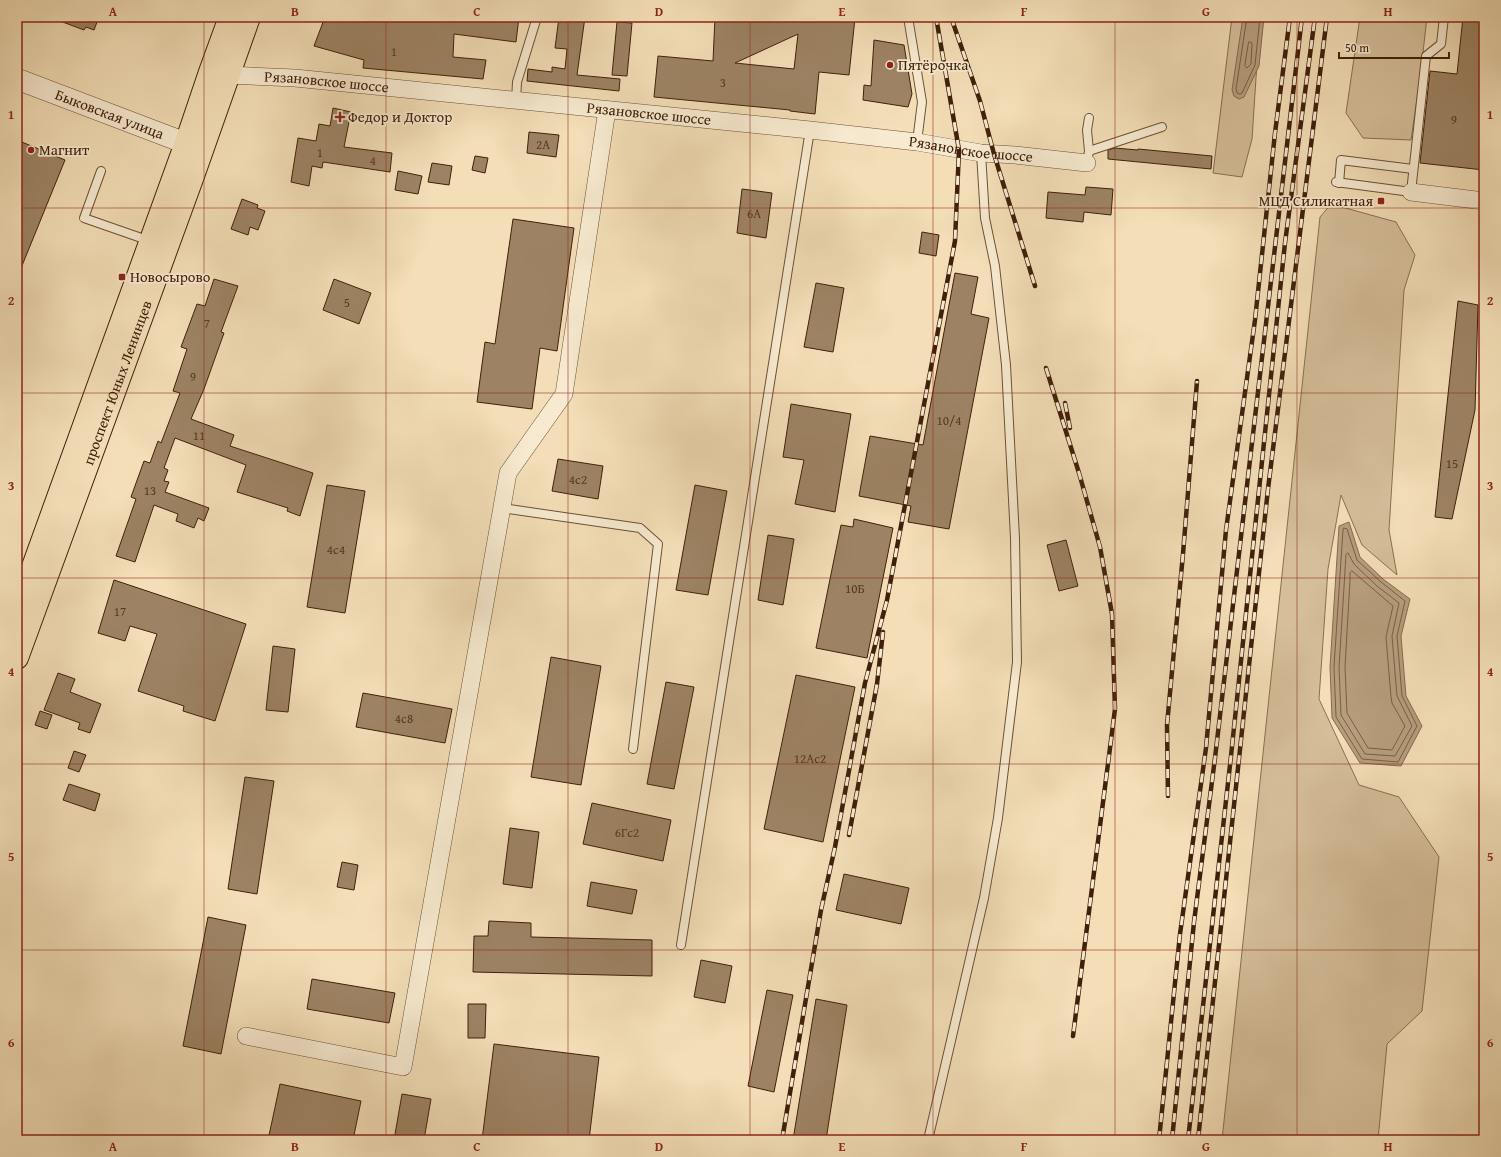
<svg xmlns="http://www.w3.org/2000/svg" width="1501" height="1157" viewBox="0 0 1501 1157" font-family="'Gentium Book Plus',serif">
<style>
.green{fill:#d5be9a;stroke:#8a6f52}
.water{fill:#b69d7c;stroke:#876b4e}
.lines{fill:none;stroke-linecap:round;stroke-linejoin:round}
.shore{stroke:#7b5e43;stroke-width:1}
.building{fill:#9d8364;stroke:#40200a;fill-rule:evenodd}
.service-casing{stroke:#6d5035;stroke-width:10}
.minor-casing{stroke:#6d5035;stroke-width:18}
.tertiary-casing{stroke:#6d5035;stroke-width:22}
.primary-casing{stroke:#40200a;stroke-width:24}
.service{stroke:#f7ead0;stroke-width:8}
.minor{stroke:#f7ead0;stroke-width:17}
.tertiary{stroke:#f7ead0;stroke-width:21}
.primary{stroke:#f3deb7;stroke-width:22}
.rail-casing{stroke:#40200a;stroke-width:4.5}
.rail{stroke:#f7ead0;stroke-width:3;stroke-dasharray:9;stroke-linecap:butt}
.grid{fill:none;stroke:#8f2418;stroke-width:1;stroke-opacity:0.55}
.poi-dot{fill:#8f2418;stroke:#f7ead0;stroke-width:1.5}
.labels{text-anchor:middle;stroke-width:3.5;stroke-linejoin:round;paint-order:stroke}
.number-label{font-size:13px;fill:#573920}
.poi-label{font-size:15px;fill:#40200a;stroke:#f7ead0;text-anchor:start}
.street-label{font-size:15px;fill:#40200a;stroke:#f7ead0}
.neatline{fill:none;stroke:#8f2418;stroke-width:1.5}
.grid-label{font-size:13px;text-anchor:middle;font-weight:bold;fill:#8f2418}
</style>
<rect width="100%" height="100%" fill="#f3deb7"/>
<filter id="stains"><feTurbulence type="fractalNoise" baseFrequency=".005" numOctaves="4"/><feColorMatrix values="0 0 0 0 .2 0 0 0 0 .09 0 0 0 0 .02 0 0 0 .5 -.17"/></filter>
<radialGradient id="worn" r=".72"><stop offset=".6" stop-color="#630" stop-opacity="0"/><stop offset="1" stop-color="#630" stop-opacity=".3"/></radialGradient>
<!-- green -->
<g class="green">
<path d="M1232,17h28l-8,122 -10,38 -29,-4z"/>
<path d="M1360,17h67l-7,62 -9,61 -48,-2 -17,-25z"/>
<path d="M1331,204l65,18 19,33 -11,35 -15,240 8,45 -35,-30 -21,-50 -13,74 -9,130 40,86 40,12 40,60 -17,154 -35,33 -9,96h-156l98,-923z"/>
</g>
<!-- water -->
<g class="water">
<path d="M1243,17h21l-5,49 -15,31 -5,2 -5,-3 -2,-6z"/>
<path d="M1349,522l11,35 23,22 27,20 -9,37 5,60 16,30 -21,40 -41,-3 -28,-45 -2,-51 9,-141z"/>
</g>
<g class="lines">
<!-- shore -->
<g class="shore">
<path d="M1247,17l-11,72 1,4 3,1 2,-1 13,-28 5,-48"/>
<path d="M1249,42h2l1,2 -1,20 -4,4 -2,-2z"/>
<path d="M1344,528l3,1 10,31 24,22 24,19 -8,35 5,60 15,30 -19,36 -36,-3 -26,-42 -2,-50 9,-137z"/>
<path d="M1348,553l6,11 23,22 22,17 -7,33 5,60 15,30 -17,30 -30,-2 -24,-39 -2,-48 7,-112z"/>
<path d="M1352,571l41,35 -7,31 5,60 1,6 13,23 -13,24 -24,-2 -21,-35 -2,-46 5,-87v-7z"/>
</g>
</g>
<!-- building -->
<g class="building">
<path d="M52,17h47l-5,13 -8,-3 -2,3 -32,-12z"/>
<path d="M325,17h194l-3,25 -62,-8 -1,23 33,3 -3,19 -120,-11 1,-8 -50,-14z"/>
<path d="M559,17h26l-8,58 43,4 -1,12 -92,-10 1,-12 24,3v-5l13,2 2,-20 -12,-1z"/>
<path d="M715,17l140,1 -6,57 -30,-3 -4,42 -25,-3v-1l-136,-13 4,-41 55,5zM798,34l-4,35 -59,-6z"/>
<path d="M1463,17h21v153l-64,-7 10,-92 27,3z"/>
<path d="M617,22l15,1 -5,53 -15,-1z"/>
<path d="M874,40l30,5 8,49 -4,13 -45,-7 1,-15 7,1z"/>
<path d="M333,108l18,4 -7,35 48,6 -2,19 -67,-10 -1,6 -10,-2 -3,20 -18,-4 7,-44 18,3 3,-17 11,2z"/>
<path d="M529,132l30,3 -3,22 -29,-4z"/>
<path d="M17,140l48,20 -48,118z"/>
<path d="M1115,148l23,2v-1l74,7 -1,13 -103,-10v-9z"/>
<path d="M475,156l13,2 -3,15 -13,-3z"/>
<path d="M432,163l20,3 -3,19 -21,-3z"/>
<path d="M398,171l24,5 -4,18 -23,-4z"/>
<path d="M1086,187l27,2 -2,26 -27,-3 -1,10 -37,-4 2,-26 37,3z"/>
<path d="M742,189l30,4 -6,45 -29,-5z"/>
<path d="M242,199l16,6 -1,3 8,3 -7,19 -8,-3 -2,8 -17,-6z"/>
<path d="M513,219l61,9 -17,123 -17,-3 -8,61 -55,-7 8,-60 10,2z"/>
<path d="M922,232l17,3 -3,21 -17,-3z"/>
<path d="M955,273l23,4 -7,37 18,4 -40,211 -41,-7 3,-16 -52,-10 11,-60 53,9z"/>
<path d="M214,279l24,7 -17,46 3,1 -20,56 -13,30 43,16 -4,11 83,27 -13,43 -13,-5 1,-3 -51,-16 9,-27 -71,-27 -11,30 4,2 -4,11 5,1 -4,10 44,16 -5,13 -6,-3 -4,10 -18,-7 2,-7 -24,-9 -19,57 -19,-6 20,-57 -5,-2 13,-36 6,2 8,-22 3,2 19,-50 -7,-2 14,-42 -6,-2 16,-43 8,2z"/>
<path d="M334,279l37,14 -12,31 -36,-14z"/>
<path d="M816,283l28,5 -11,64 -29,-5z"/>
<path d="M1458,301l20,4 -3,105 -23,109 -17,-2z"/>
<path d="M791,404l60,10 -16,98 -40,-8 9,-44 -21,-3z"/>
<path d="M558,459l45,7 -5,33 -46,-8z"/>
<path d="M327,485l38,6 -20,122 -38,-6z"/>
<path d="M695,485l32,6 -19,104 -32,-5z"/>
<path d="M854,519l39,9 -26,130 -51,-10 25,-123 12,2z"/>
<path d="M768,535l26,4 -11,66 -25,-5z"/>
<path d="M1066,540l12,46 -19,5 -12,-46z"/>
<path d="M114,580l132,44 -31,97 -32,-10 1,-5 -46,-15 19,-57 -27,-8 -5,15 -27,-8z"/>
<path d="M273,646l22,3 -7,63 -22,-2z"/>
<path d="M551,657l50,9 -20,119 -50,-8z"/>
<path d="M58,673l17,6 -5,13 31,12 -11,29 -12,-4 2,-6 -36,-13z"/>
<path d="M796,675l59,12 -32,155 -59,-13z"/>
<path d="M666,682l28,5 -20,102 -27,-5z"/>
<path d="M363,693l89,16 -7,34 -89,-16z"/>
<path d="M40,711l12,4 -5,14 -12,-4z"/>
<path d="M74,751l12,4 -7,17 -11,-4z"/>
<path d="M245,777l29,4 -17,113 -29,-5z"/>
<path d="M69,784l31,10 -5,17 -32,-11z"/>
<path d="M592,803l79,17 -8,41 -80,-17z"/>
<path d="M510,828l29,4 -7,56 -29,-4z"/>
<path d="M342,862l16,3 -4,25 -17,-3z"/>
<path d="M844,874l65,14 -8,36 -65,-14z"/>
<path d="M591,882l46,8 -5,24 -45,-8z"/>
<path d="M208,917l38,8 -25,129 -38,-8z"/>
<path d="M489,921l42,2v14l121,3v36l-179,-4 1,-36h14z"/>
<path d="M701,960l31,6 -7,37 -31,-6z"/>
<path d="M312,979l83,14 -6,30 -82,-14z"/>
<path d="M767,990l26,5 -19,97 -26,-6z"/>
<path d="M816,999l31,6 -21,135h-33z"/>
<path d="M468,1004h18l-1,34h-17z"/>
<path d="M494,1044l105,13 -10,83h-107z"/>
<path d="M280,1084l81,17 -8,39h-85z"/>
<path d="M402,1094l29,5 -7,41h-30z"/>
</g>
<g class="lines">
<!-- service casing -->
<g class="service-casing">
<g id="service">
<path d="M908,17l14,85 -5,40"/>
<path d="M516,101l1,-19 20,-65"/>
<path d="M1089,151l-2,-21 2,-12"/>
<path d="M1087,163l2,-12 73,-24"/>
<path d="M101,171l-17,47 66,23"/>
<path d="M1336,182l75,10 15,-136 15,-12 3,-27"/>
<path d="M1339,183l2,-23 72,9"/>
<path d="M502,508l138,20 18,16 -25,205"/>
<path d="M681,945l129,-815"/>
<path d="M928,1140l56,-242 14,-80 19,-156 -2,-124 -9,-173 -11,-99 -10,-48 -4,-65"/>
</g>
</g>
<!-- minor casing -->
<g class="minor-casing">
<g id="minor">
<path id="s1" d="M218,73l10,2 67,3 515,52 107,12 64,11 34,2 72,8"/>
<path d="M1411,192l73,9"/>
<path d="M246,1036l157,31 105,-594 56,-79 43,-284"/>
</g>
</g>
<!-- tertiary casing -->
<g class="tertiary-casing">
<g id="tertiary">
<path id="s2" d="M17,79l184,70"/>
</g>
</g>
<!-- primary casing -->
<g class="primary-casing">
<g id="primary">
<path d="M17,611l169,-468 24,-71 20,-55"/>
<path id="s3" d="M17,658l176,-482 56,-159"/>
</g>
</g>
<!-- service -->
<use href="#service" class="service"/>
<!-- minor -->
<use href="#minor" class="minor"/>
<!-- tertiary -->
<use href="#tertiary" class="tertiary"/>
<!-- primary -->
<use href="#primary" class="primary"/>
<!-- rail casing -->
<g class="rail-casing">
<g id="rail">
<path d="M951,17l29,84 14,53 41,132"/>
<path d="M1046,368l33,105 21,74 12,67 3,95 -42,327"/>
<path d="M1065,403l5,25"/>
<path d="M1168,796l-1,-71 16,-171 14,-173"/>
<path d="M849,835l28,-151 6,-52"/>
<path d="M782,1140l39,-230 14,-63 30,-164 22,-83 68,-359 4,-91 -23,-133"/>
<path d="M1159,1140l21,-206 26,-186 20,-218 29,-210 20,-187 15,-116"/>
<path d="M1172,1140l22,-218 21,-164 87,-741"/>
<path d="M1188,1140l43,-384 54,-513 30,-226"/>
<path d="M1198,1140l70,-651 59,-472"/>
</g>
</g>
<!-- rail -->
<use href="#rail" class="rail"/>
</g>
<!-- grid -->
<path class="grid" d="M204,17v1123M386,17v1123M568,17v1123M750,17v1123M933,17v1123M1115,17v1123M1297,17v1123M17,208h1467M17,393h1467M17,578h1467M17,764h1467M17,950h1467"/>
<!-- markers -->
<g class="poi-dot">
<circle cx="890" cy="65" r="4"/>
<path d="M338 111h4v4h4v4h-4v4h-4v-4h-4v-4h4z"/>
<circle cx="31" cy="150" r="4"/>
<rect x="1377" y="197" width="8" height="8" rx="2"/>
<rect x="118" y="273" width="8" height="8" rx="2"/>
</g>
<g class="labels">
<!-- number labels -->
<g class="number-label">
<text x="394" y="56">1</text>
<text x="723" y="87">3</text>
<text x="1454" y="124">9</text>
<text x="543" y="149">2А</text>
<text x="320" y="157">1</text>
<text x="373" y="165">4</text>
<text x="754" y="218">6А</text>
<text x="347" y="307">5</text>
<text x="207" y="328">7</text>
<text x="193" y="381">9</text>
<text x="949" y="425">10/4</text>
<text x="199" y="440">11</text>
<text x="1452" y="468">15</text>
<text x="578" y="484">4с2</text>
<text x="150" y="495">13</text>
<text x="336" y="554">4с4</text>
<text x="855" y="593">10Б</text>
<text x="120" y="616">17</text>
<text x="404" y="723">4с8</text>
<text x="810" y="763">12Ас2</text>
<text x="627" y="837">6Гс2</text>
</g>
<!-- poi labels -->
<g class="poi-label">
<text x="898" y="70">Пятёрочка</text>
<text x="348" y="122">Федор и Доктор</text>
<text x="39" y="155">Магнит</text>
<text x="1373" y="206" text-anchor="end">МЦД Силикатная</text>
<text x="130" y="282">Новосырово</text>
</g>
<!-- street labels -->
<g class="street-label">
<text dy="5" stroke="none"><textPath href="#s1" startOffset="109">Рязановское шоссе</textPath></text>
<text dy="5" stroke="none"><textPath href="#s2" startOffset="99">Быковская улица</textPath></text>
<text dy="5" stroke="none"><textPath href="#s1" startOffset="433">Рязановское шоссе</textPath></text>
<text dy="5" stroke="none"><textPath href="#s1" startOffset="757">Рязановское шоссе</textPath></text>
<text dy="5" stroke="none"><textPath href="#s3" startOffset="293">проспект Юных Ленинцев</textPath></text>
</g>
</g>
<!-- margin -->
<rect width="1501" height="1157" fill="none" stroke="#f3deb7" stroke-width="44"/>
<!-- scale -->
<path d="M1339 52v6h110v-6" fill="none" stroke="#40200a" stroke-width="2"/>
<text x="1345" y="52" font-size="12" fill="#40200a" stroke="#f7ead0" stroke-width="3" paint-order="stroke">50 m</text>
<rect x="22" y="22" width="1457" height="1113" class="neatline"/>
<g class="grid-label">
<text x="113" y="16">A</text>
<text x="295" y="16">B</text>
<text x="477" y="16">C</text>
<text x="659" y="16">D</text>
<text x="842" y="16">E</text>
<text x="1024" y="16">F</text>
<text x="1206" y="16">G</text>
<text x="1388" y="16">H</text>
<text x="11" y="119">1</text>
<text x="1490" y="119">1</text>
<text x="11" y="305">2</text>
<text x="1490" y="305">2</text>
<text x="11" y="490">3</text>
<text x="1490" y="490">3</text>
<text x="11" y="676">4</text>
<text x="1490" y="676">4</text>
<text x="11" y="861">5</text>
<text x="1490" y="861">5</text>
<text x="11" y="1047">6</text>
<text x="1490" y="1047">6</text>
<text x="113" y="1151">A</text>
<text x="295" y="1151">B</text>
<text x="477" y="1151">C</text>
<text x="659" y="1151">D</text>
<text x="842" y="1151">E</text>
<text x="1024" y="1151">F</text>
<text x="1206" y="1151">G</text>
<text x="1388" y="1151">H</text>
</g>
<rect width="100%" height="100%" filter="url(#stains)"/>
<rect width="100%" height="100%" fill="url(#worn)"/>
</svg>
